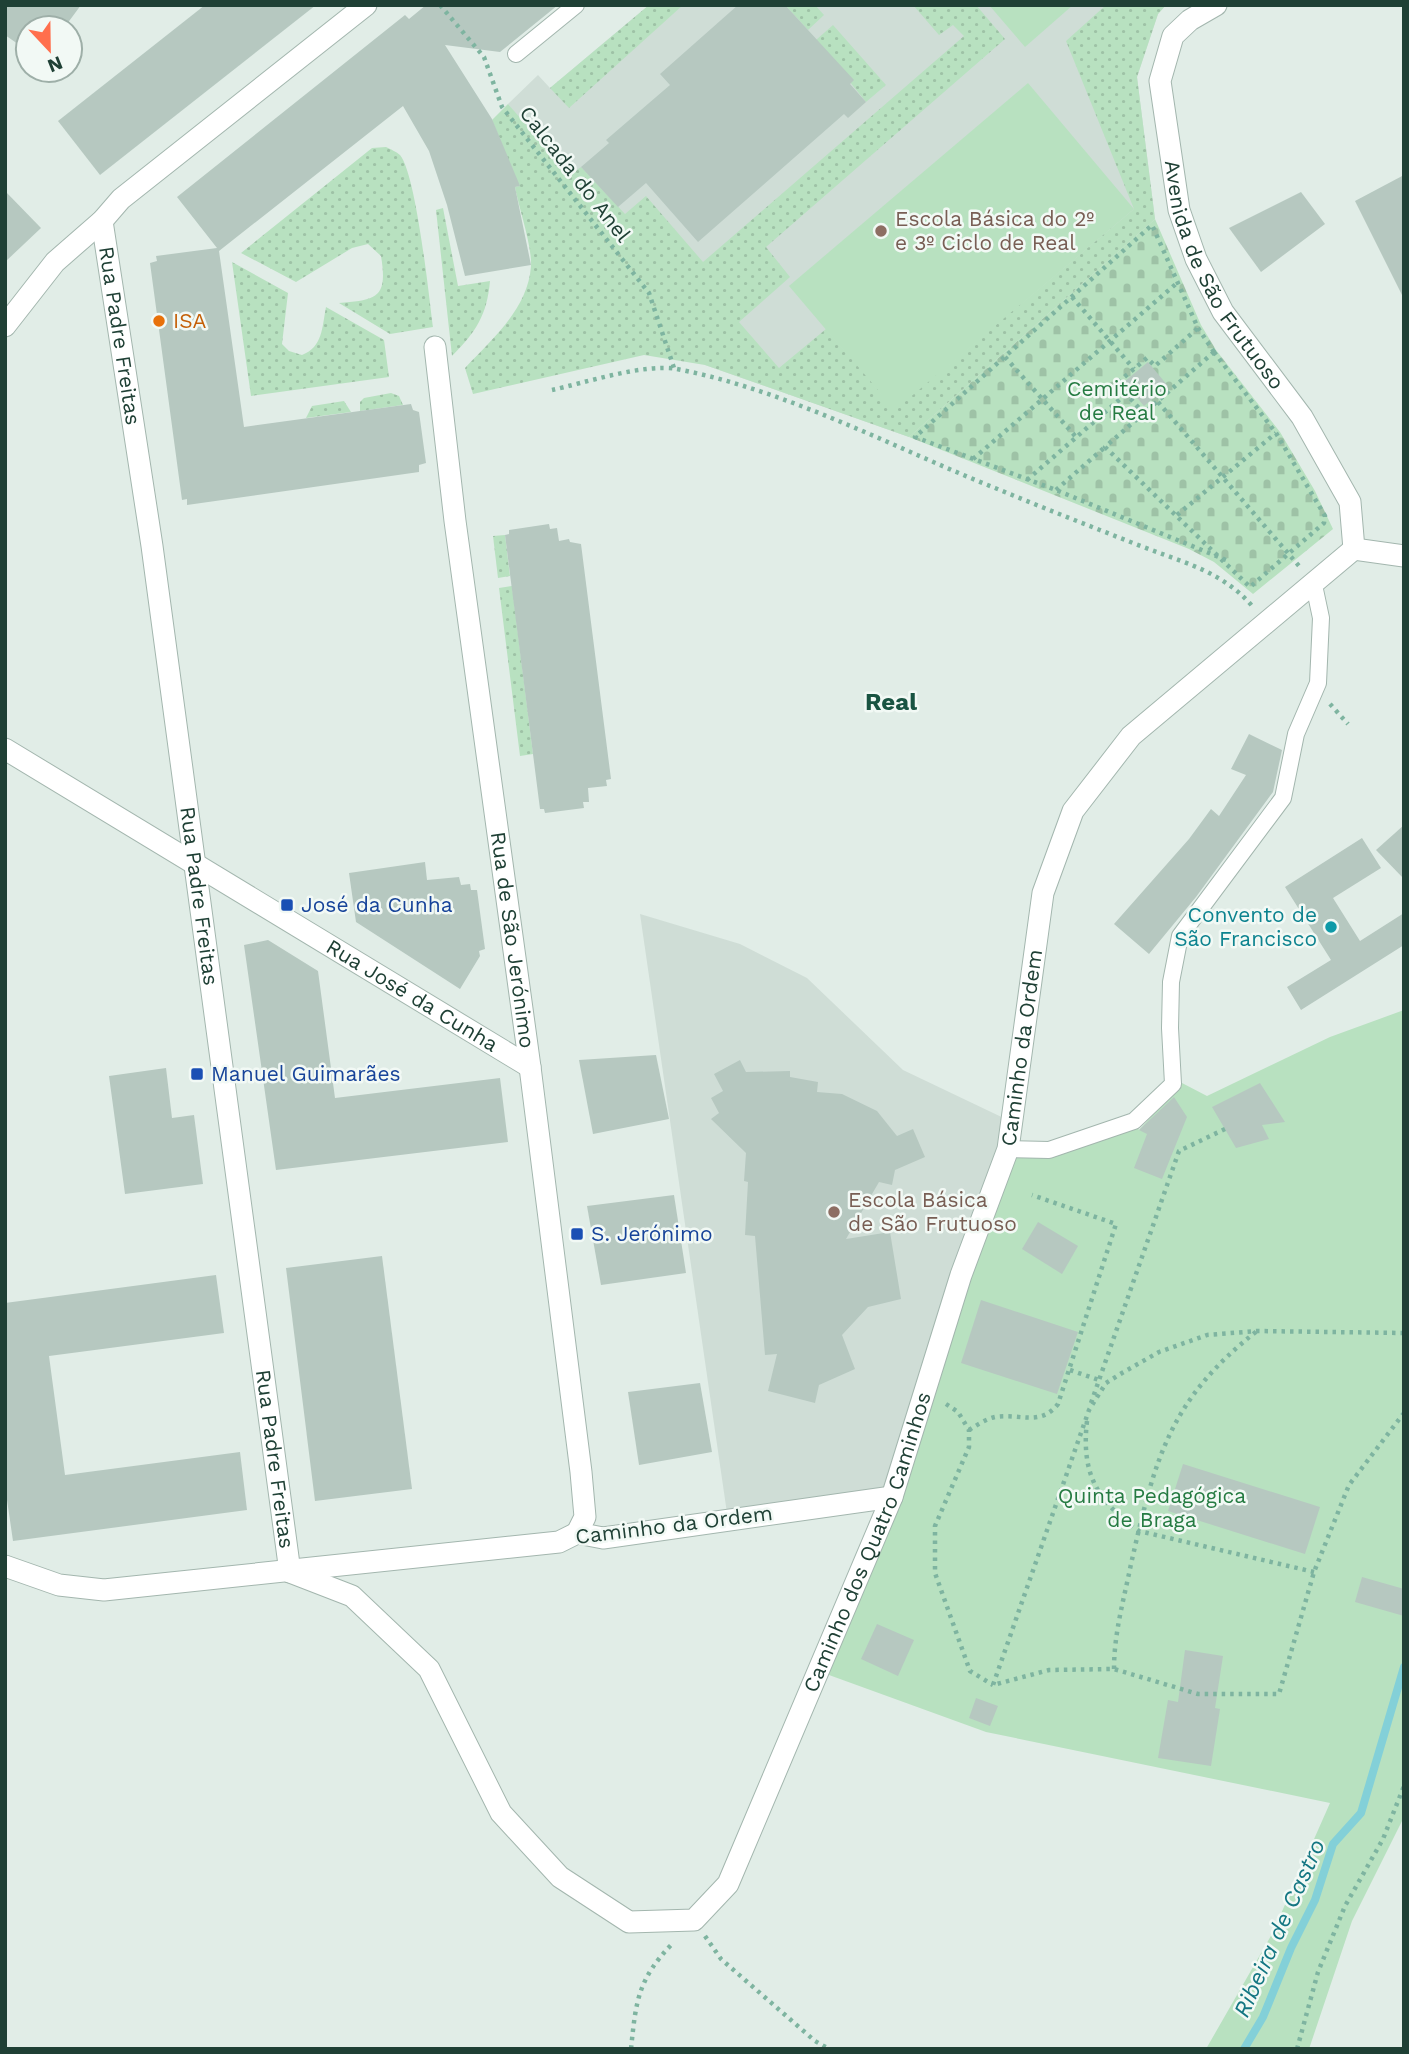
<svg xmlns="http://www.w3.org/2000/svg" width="1409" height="2054" viewBox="0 0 1409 2054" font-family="'Work Sans',sans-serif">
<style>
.built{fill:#cfddd6}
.green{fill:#b8e1c0}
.cemetery{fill:url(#cemetery-stones)}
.garden{fill:url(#garden-dots)}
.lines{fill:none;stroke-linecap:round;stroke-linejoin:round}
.stream{stroke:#83d0d8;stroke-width:8}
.building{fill:#b6c8c0}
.lane-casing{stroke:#a3b6ae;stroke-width:18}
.street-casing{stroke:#a3b6ae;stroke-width:23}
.path{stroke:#7eb4a0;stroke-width:4.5;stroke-dasharray:3.5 5;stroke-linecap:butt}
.lane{stroke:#fff;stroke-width:16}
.street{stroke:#fff;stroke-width:21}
.education-dot{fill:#8d6e63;stroke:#f2f9f5;stroke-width:2.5}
.food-dot{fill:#e8710a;stroke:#f2f9f5;stroke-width:2.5}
.transit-dot{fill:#1a4fb4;stroke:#f2f9f5;stroke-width:2.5}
.culture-dot{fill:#0f9aa8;stroke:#f2f9f5;stroke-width:2.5}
.labels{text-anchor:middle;stroke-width:5;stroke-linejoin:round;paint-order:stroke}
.street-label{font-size:21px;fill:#1f4035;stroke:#f2f9f5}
.education-label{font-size:21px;fill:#785e54;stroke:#f2f9f5;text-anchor:start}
.food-label{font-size:21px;fill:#c56008;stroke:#f2f9f5;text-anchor:start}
.park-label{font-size:21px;fill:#257b42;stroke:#f2f9f5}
.transit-label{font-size:21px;fill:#164399;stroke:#f2f9f5;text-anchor:start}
.culture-label{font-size:21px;fill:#0d838f;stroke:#f2f9f5;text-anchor:end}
.water-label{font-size:23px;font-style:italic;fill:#137682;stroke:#f2f9f5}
.quarter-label{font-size:24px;font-weight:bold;fill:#195442;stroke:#f2f9f5}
</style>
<defs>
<pattern id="cemetery-stones" width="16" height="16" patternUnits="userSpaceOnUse" patternTransform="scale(1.75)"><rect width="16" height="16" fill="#b8e1c0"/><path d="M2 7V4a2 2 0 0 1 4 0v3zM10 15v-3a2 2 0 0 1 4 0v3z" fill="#9ec2a6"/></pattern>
<pattern id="garden-dots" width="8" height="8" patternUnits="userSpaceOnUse" patternTransform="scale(1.75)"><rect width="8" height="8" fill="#b8e1c0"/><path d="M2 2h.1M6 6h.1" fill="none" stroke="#9ec2a6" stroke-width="1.8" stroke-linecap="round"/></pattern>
</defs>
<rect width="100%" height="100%" fill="#e1ede7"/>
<!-- built -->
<g class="built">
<path d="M649,5h517l-8,9 -21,63 18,142 -246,218 -204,-72 -197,-261 30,-29 12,13z"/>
<path d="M640,914l100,30 67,34 96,92 109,52 -120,375 -164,23z"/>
</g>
<!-- green -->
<g class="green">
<path d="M989,5h84l-48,42z"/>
<path d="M1028,83l106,126 -239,202 -106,-125z"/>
<path d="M1404,1010v807l-52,104 -43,128h-103l66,-115 58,-131 -344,-71 -168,-61 190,-522 41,1 85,-29 5,9 43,-47 25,13 123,-59z"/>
</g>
<!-- cemetery -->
<path class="cemetery" d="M1155,219l46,106 15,25 64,82 35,59 18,38 -80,65 -39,-32 -25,-13 -280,-112z"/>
<!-- garden -->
<g class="garden">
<path d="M649,5h34l-114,103 -19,-20z"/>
<path d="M785,5h30l9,10 -16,15z"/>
<path d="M913,5h63l29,34 -239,208 24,30 -51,45 40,46 47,-39 69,81 239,-201 -68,-168 40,-36h60l-8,9 -21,63 18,142 -246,218 -204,-72 -61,-10 -171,39 -8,-26c27,-29 63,-59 66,-102 1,-21 -12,-57 -16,-79l4,-1 -27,-66 16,-16 62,71 11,-8 44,47 21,-18 57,66 261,-226 -11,-11 -14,10z"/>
<path d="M833,25l53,60 -20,17 -50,-62z"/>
<path d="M386,147c4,2 11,5 14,8 16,19 29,141 33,172l-43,7 -51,-31c38,-3 49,-5 42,-47l-13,-12 -16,4 -56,34 -55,-29 131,-105z"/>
<path d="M443,208l15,78 32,-5c-3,34 -14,51 -38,75l-16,-146z"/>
<path d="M232,262l56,31 -6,51 7,7 13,4c21,-8 20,-28 24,-48l58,33 5,37 -138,19z"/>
<path d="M391,393l8,3 4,9 -43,6v-9l4,-4z"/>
<path d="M344,401l7,11 -45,6 6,-12z"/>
<path d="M505,535l5,41 -12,2 -5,-42z"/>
<path d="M512,586l21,168 -13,2 -21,-168z"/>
</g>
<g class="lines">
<!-- stream -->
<path class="stream" d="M1244,2049l19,-32 28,-69 24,-48 18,-56 28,-31 43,-146"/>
</g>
<!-- building -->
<g class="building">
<path d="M5,5h76l-17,23h-36v23l-23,-16z"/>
<path d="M205,5h111l-216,170 -42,-54z"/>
<path d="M426,5h132l-58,47 -55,-7 47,74 28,67 -5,1 16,78 -66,11 -18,-71 -18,-54 -26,-45 -184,145 25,176 167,-23 2,6 6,2 7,51 -7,2v7l-232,33v-6l-5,1 -32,-237 7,-2 -1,-5 61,-8 -40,-51 228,-182 4,4z"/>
<path d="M738,5h47l69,75 -4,4 16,18 -18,16 -4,-4 -146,128 -52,-59 -28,24 -37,-40 28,-24 -3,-3 64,-55 -10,-11z"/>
<path d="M1404,175v124l-49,-98z"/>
<path d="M5,191l36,37 -36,34z"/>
<path d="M1301,192l24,32 -64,48 -32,-44z"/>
<path d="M1148,362l20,24 -24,20 -20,-24z"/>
<path d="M549,524l1,5 7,-1 2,13 10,-2 1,3 11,2 30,235 -5,1 1,6 -19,2 1,14h-6l1,6 -39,5 -1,-4h-4l-35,-274 4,-1v-4z"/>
<path d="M1249,734l33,16 -9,42 -77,105 -47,57 -35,-30 75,-85 22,-30 8,7 27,-41 -15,-6z"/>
<path d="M1404,825v54l-28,-29z"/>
<path d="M1362,838l19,30 -48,30 27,43 44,-28v32l-103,65 -14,-23 44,-27 -46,-73z"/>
<path d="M425,862l2,18 32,-3 2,8 9,-1 1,6h6l8,59 -6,2 1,5 -20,33 -104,-67 -7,-49z"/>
<path d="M268,940l50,31 17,127 165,-20 8,64 -232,28 -32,-225z"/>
<path d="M656,1055l13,64 -76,15 -14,-74z"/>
<path d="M740,1060l6,12 44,-1v6l28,5 -1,10 25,2 35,17 20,25 16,-7 12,28 -30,13 -3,15 -13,-3 -33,57 44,-7 11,67 -33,8 -26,28 13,34 -36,16 -4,18 -47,-12 9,-37 -12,1 -10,-119 -10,-1 3,-53 -4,-1 2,-28 -35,-34 8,-6 -8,-15 12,-7 -9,-17z"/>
<path d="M166,1068l6,50 22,-3 9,69 -78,10 -16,-118z"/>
<path d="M1260,1083l25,39 -23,3 7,14 -33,9 -24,-41z"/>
<path d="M1174,1097l13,20 -25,62 -28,-11 13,-34 -8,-4z"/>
<path d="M674,1195l12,78 -85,12 -14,-79z"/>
<path d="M1038,1222l40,24 -16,28 -40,-25z"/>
<path d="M382,1256l30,233 -97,12 -29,-233z"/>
<path d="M216,1275l8,58 -175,23 16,119 175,-23 7,58 -234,31 -8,-55v-183z"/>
<path d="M981,1300l97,32 -21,62 -96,-31z"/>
<path d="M700,1383l12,69 -73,13 -11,-73z"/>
<path d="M1183,1464l137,43 -15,47 -137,-43z"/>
<path d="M1362,1577l42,12v27l-49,-14z"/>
<path d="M877,1624l37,16 -16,36 -37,-17z"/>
<path d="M1185,1650l38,6 -8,52 5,1 -9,57 -53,-8 10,-58 10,2z"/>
<path d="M976,1698l22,8 -8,20 -21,-8z"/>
</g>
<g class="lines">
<!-- lane casing -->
<g class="lane-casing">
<g id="lane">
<path d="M516,54l60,-49"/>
<path d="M1008,1149l41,1 85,-29 39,-37 -3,-56 1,-46 9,-46 103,-138 13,-64 22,-51 3,-65 -7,-33"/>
</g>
</g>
<!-- street casing -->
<g class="street-casing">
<g id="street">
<path id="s1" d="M1216,5l-26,15 -17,16 -13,45 19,129 17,49 27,53 79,105 48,85 4,47"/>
<path id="s2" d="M102,221l50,325 138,1026"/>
<path d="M5,326l50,-64 47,-41 19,-22 245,-194"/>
<path id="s3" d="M435,347l20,174 75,546 51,405 4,45 -8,16"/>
<path d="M1354,549l50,7"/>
<path id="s4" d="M5,749l525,318"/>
<path d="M5,1566l54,19 45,5 455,-48 18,-9 26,5 289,-41"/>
<path id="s5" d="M290,1572l62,24 77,73 72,144 59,64 69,45 65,-2 34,-36 164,-387 69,-222 47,-126 35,-256 30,-82 58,-75 223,-187"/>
</g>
</g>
<!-- path -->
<g class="path">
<path d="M440,5l44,52 18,50 147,186 25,75"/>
<path d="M1072,297l62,72"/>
<path d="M1214,352l-16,-24 -46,-103 -237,212 141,53 170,70"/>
<path d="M1214,352l62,81 49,83 -1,7 -74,64 -145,-140z"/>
<path d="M1005,357l71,80"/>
<path d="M552,390c32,-7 93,-27 125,-21 112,22 213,77 318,119 46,19 92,37 138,55 44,18 88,26 120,64"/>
<path d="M1158,402l141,164"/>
<path d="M1144,414l-27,-31 30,-25 8,8 43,-38"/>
<path d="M973,459l204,-176"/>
<path d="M1027,480l99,-86"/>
<path d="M1056,490l49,-43"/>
<path d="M1177,515l99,-82"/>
<path d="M1330,704l18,20"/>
<path d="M1404,1333l-147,-2 -50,4 -48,17 -37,21 -16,10 -17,27 -96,275 56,-15 65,-1 84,25h81l35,-122 35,-87 55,-72"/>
<path d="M1070,1370l29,10"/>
<path d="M1091,1403l88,-252 46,-22"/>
<path d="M946,1404l12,8 11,18v17l-34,79v47l35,98 23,14"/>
<path d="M1087,1421c-6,53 10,80 52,110l175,41"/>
<path d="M969,1430c8,-5 17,-11 26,-13 25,-4 45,10 63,-13l58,-180 -84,-29"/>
<path d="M1114,1669c0,-36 10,-70 17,-105 24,-105 38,-164 126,-233"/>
<path d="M705,1936l16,23 94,82 14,8"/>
<path d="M631,2049c5,-49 7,-70 42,-106"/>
<path d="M1297,2049l21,-77 27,-66 38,-67 21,-53"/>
</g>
<!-- lane -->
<use href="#lane" class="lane"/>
<!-- street -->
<use href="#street" class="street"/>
</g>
<!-- markers -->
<g class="education-dot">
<circle cx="881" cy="231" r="7"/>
<circle cx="834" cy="1212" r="7"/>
</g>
<circle class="food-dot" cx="159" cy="321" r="7"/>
<g class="transit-dot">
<rect x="280" y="898" width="14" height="14" rx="3.5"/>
<rect x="190" y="1067" width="14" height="14" rx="3.5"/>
<rect x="570" y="1227" width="14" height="14" rx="3.5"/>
</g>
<circle class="culture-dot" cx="1331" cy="927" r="7"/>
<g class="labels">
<!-- street labels -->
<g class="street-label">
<text transform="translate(575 174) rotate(52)" y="7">Calcada do Anel</text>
<text dy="7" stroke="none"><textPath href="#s1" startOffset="308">Avenida de São Frutuoso</textPath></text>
<text dy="7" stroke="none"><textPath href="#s2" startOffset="116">Rua Padre Freitas</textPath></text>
<text dy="7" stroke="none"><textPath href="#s2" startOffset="682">Rua Padre Freitas</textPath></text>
<text dy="7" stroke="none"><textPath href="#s3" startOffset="598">Rua de São Jerónimo</textPath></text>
<text dy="7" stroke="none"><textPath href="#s4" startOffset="476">Rua José da Cunha</textPath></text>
<text dy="7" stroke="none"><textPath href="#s5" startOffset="1507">Caminho da Ordem</textPath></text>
<text dy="7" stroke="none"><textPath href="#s2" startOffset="1250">Rua Padre Freitas</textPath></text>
<text transform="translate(674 1525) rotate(-7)" y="7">Caminho da Ordem</text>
<text dy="7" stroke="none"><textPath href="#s5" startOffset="987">Caminho dos Quatro Caminhos</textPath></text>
</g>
<!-- education labels -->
<g class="education-label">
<text x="895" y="226">Escola Básica do 2º<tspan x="895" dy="24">e 3º Ciclo de Real</tspan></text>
<text x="848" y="1207">Escola Básica<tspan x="848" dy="24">de São Frutuoso</tspan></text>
</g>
<!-- food labels -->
<g class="food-label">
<text x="173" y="328">ISA</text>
</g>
<!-- park labels -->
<g class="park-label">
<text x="1117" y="396">Cemitério<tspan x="1117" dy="24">de Real</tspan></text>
<text x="1152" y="1503">Quinta Pedagógica<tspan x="1152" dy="24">de Braga</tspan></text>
</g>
<!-- transit labels -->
<g class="transit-label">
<text x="301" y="912">José da Cunha</text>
<text x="211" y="1081">Manuel Guimarães</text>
<text x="591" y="1241">S. Jerónimo</text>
</g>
<!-- culture labels -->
<g class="culture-label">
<text x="1317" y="922">Convento de<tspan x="1317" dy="24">São Francisco</tspan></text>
</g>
<!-- water labels -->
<g class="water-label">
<text transform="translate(1279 1928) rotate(-66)" y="8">Ribeira de Castro</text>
</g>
<!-- quarter labels -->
<g class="quarter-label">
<text x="891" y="710">Real</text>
</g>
</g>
<!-- border -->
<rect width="1409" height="2054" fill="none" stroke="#1f4035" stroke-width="14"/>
<!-- north arrow -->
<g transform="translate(49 49) rotate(158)"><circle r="33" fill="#f2f9f5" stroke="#9eafa8" stroke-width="2"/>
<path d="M0-5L12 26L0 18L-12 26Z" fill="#ff6f4d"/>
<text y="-10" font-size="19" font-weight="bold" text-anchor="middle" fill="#1f4035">N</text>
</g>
</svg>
